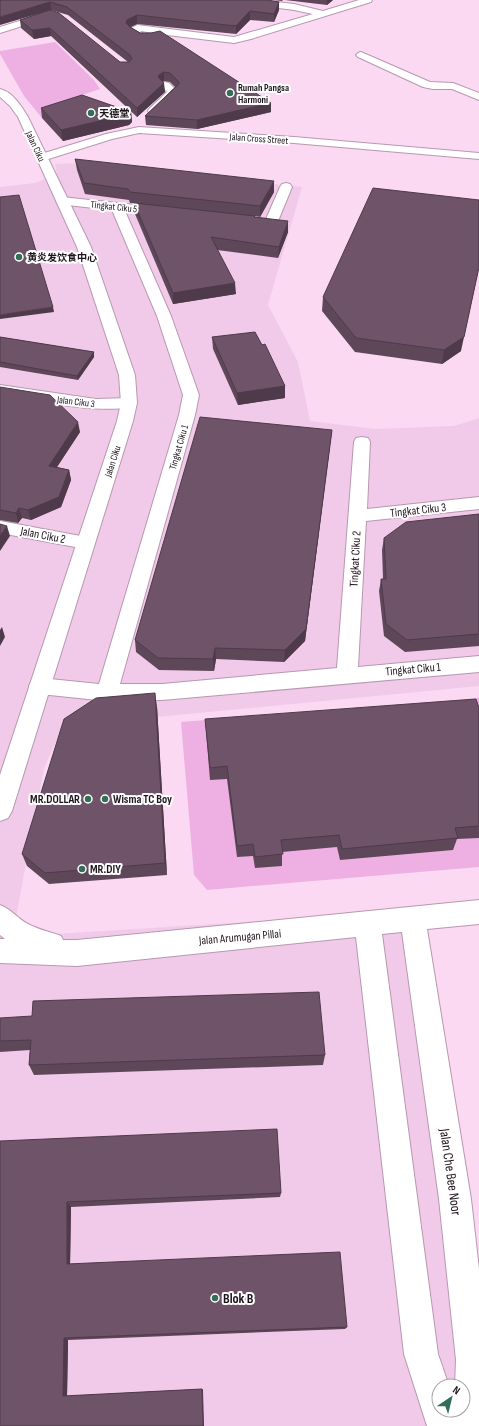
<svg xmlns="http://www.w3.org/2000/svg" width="479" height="1426" viewBox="0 0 479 1426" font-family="'Sofia Sans Condensed','Noto Sans SC',sans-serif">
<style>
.built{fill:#f1cae9;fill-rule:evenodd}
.green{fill:#eeb0e2}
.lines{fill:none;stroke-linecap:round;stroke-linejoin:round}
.minor-casing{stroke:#b798b0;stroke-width:2}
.major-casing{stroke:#b798b0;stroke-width:2}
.minor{fill:#fff;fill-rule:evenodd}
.major{fill:#fff;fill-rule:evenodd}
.wall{fill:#5f475a}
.shaded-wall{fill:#4e3a4a}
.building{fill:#6f5369;stroke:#4e3a4a}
.poi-dot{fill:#336e57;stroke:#fff;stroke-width:1.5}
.labels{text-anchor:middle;stroke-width:4;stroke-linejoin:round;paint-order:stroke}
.far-poi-label{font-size:10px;font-weight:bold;fill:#1e131c;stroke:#fff;text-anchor:start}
.far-street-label{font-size:10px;fill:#1e131c;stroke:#fff}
.street-label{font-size:12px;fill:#1e131c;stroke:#fff}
.poi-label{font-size:12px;font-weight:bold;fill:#1e131c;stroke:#fff;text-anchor:start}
.near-street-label{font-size:14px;fill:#1e131c;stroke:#fff}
.near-poi-label{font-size:14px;font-weight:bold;fill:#1e131c;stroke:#fff;text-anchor:start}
</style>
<rect width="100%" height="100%" fill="#fbd9f3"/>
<!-- built -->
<path class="built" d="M81,163l221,24 -34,118 30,57 12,59 65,8 79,-3 25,-8v268l-416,40 -19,42 -28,149 22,18 385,-24 54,352h2v163h-479v-1239l35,-4 22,-9 -2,-10zM439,1386h24v24h-24z"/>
<!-- green -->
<g class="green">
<path d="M55,42l39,38 6,9 -33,11 -25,18 -18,-22 -24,-42v-3z"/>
<path d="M479,698v169l-272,23 -13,-15 -13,-153z"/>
</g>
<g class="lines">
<!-- minor casing -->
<g class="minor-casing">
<g id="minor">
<path d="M236,0h24l34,4 29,7 36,-11h13l-1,2 -120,37 -17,4 -67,-8c-15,7 -28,9 -39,-5l9,-5 97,12 79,-23 -19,-4 -54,-7zM140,31l15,2 -11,2z"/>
<path d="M48,12l3,1 2,2 -2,2 -51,16v-6z"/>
<path d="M361,52l69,30 23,1 26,10v7l-27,-11h-19l-10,-2 -65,-30 -2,-2 2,-2z"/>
<path d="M165,82l4,1 9,9 -21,21h-8l-1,-2 1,-2 18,-17 -7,-7z"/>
<path d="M139,127l155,10 185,16v6l-185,-16 -155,-10 -27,6 -70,22 -4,-2 -2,-2 2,-2 68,-21z"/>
<path d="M286,183l4,1 2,3 -16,39 -5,1 -32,-4 -1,-3 1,-3 5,-1 22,3 14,-32 2,-3z"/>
<path d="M62,197l73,8 2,3 -2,3h-10l46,105 28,79 -4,20 -75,269h42l175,-16 17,-226 2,-4 6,-1 6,1 2,4 -3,67 112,-12v12l-113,12 -8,146 121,-11v16l-317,28 -55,1 -67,-7 -8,-2 -3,-6 3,-6 8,-2 59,6 80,-269 4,-20 -26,-79 -45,-106 -54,-6 -2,-3 2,-3z"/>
<path d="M0,385l96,14 33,-1 6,2 2,3 -2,3c-36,9 -98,-6 -135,-11z"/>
<path d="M0,521l86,16 7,2 2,4 -2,4 -7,2 -86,-16z"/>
</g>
</g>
<!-- major casing -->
<g class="major-casing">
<g id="major">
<path d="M0,89c13,3 22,18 28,28l63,130 44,128 2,28 -4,18 -121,390 -4,7 -8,3v-46l117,-354 4,-18 -2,-28 -42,-128 -59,-130 -8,-11 -10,-9z"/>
<path d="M479,900v24l-52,5 44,270 8,70v157h-52l-23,-72 -48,-417 -279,29 -77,-3v-24h5l-5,-4v-30c11,4 18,14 28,19 11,6 23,8 33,12l2,4h14zM402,932l37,267 17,161 -1,26h8v24h-24v-24h10l-11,-32 -56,-420z"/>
</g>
</g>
<!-- minor -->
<use href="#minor" class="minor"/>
<!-- major -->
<use href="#major" class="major"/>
</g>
<!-- wall -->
<g class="wall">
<path d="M0,0l279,2v8l-5,12 -24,-2 -14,14 -99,-10 -7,3 141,76v9l-74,17 -51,-4 -1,-9 30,-29 -5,-5 -6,-1 -1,1 2,10 -28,25 -86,-81 -17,3 -13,-11 -1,-8 30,-10 70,52h8l-60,-47 -17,-5z"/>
<path d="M273,0h10l-1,1z"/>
<path d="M285,0h48l-6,5z"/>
<path d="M41,108l90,4 1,10 -3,3 -66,16 -21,-23z"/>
<path d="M75,159l199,33 -14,25 -5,-1v1l33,15 -10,26 -61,-8 19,44 -63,10 -38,-90 -1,-11h-4l-1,-3 -44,-6 -8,-24z"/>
<path d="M323,297l138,54 -19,13 -87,-12 -33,-41z"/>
<path d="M0,337l94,15v5l-16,23 -78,-13z"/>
<path d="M212,337l50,8 23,41v12l-47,7 -25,-56z"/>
<path d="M0,387l80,45 -23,35 12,3 2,10 -10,27 -30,13 -9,-2 -4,5 -18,-3z"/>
<path d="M332,430l-27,211 -21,21 -68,-3 -2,12 -55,-1 -23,-18 -1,-12z"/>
<path d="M479,514v132l-74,6 -21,-16 -5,-45 2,-12h2l-1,-29 2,-12z"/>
<path d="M157,707l10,168 -118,9 -22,-18 -5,-12z"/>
<path d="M479,708v130l-22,1 -4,11 -113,10 -3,-13 -55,5v14l-27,2 -2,-12 -16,1 -10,-78 -17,1 -5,-61z"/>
<path d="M0,1018l325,37 -2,10 -289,10 -5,-10 1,-15 -30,2z"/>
<path d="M0,1141l281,52 -1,4 -209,10 -1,57 277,63 -2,2 -277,11 -1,56 135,-7 1,1 -203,36z"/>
</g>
<!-- shaded-wall -->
<g class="shaded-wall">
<path d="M327,0h6l-6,5z"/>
<path d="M50,2l1,8 -51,15v-8z"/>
<path d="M279,2v8l-5,12v-8z"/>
<path d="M250,11v9l-14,14v-8z"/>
<path d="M137,15v9l-10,5 -1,-6 1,-3z"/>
<path d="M50,28l1,8 -17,3 -2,-9z"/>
<path d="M164,72v9l-5,3v-9z"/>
<path d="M164,83l1,9 -28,25v-9z"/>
<path d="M271,103v9l-74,17v-9z"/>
<path d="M131,112l1,10 -3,3 -66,16 -2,-11z"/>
<path d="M274,181v11l-14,25v-11z"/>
<path d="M288,221v11l-10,26 1,-11z"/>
<path d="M479,267l-18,84 -19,13 2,-14z"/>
<path d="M235,283l1,11 -63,10v-11z"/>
<path d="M53,307l1,5 -54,7v-4z"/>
<path d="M94,352v5l-16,23 -1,-4z"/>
<path d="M285,386v12l-47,7 -1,-12z"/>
<path d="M78,422l2,10 -29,44 -2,-10z"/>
<path d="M332,430l-27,211 -21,21 1,-12z"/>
<path d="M69,470l2,10 -10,27 -30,13 -3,-10z"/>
<path d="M19,508l3,10 -4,5 -2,-10z"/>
<path d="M7,526l3,10 -10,15v-15z"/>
<path d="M2,627l3,10 -5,9v-16z"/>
<path d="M215,648l1,11 -2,12 -1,-12z"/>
<path d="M155,693l2,14 10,168 -2,-12z"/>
<path d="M67,1202l4,5 -1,61 -3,-4z"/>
<path d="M64,1338l4,2 -1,57 -4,-1z"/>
<path d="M202,1389l1,1 1,36h-1z"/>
</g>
<!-- building -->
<g class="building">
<path d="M0,0h267l12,2 -5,12 -24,-3 -14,15 -99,-11 -10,5 -1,3 4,4 10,6h11l9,-2 111,72 -74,17 -52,-4 34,-32v-2l-9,-9 -6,-1 -5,3 -1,2 6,6 -27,25 -87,-80 -18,2 -12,-10 30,-10 9,3 61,49h9l3,-3 -2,-4 -63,-48 -17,-5 -50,15z"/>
<path d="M82,95l49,17 -2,2 -68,16 -20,-22z"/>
<path d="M75,159l199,22 -14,25 -130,-14 -2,-3 -44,-6z"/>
<path d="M373,188l106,12v67l-15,70 -20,13 -88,-12 -33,-41z"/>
<path d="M19,195l34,112 -53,8v-118z"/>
<path d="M134,203l121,13 -1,1 34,4 -9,26 -68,-10 24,46 -62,10z"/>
<path d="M255,332l7,13 3,-1 20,42 -48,7 -25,-56z"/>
<path d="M0,337l94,15 -17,24 -77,-14z"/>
<path d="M0,387l50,8 28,27 -29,44 20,4 -10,27 -31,13 -9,-2 -3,5 -16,-3z"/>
<path d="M200,417l132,13 -26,199 -21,21 -70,-2 -2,11 -55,-1 -23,-18z"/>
<path d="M479,514v120l-72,6 -21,-16 -5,-45h5l-2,-41 22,-16z"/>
<path d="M0,524l7,2 -7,10z"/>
<path d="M155,693l10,170 -120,10 -23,-19 42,-135 32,-21z"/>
<path d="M476,699l3,9v118l-24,2 3,10 -116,11 -3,-14 -58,5 2,14 -28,3 -2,-13 -16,2 -10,-80 -17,2 -5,-49z"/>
<path d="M319,992l6,63 -296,10 2,-25 -31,1v-23l32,-2 1,-15z"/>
<path d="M277,1129l4,64 -214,9v62l273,-12 7,75 -283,11 -1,58 139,-7 1,37h-203v-285z"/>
</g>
<!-- markers -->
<g class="poi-dot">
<circle cx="230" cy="93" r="4"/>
<circle cx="91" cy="113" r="4"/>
<circle cx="19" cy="257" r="4"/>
<circle cx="88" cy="799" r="4"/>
<circle cx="105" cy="799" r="4"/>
<circle cx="82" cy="869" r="4"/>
<circle cx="215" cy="1298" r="4"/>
</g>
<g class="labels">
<!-- far-poi labels -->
<g class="far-poi-label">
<text x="238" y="91">Rumah Pangsa<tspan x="238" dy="12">Harmoni</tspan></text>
<text x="99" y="117">天德堂</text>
<text x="27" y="261">黄炎发饮食中心</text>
</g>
<!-- far-street labels -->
<g class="far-street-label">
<text transform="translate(259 138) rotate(4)" y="4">Jalan Cross Street</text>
<text transform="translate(36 146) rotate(65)" y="4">Jalan Ciku</text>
<text transform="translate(114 206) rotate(6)" y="4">Tingkat Ciku 5</text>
<text transform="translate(76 401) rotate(7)" y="4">Jalan Ciku 3</text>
<text transform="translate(178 447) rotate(-74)" y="4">Tingkat Ciku 1</text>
<text transform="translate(112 461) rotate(-72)" y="4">Jalan Ciku</text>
</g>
<!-- street labels -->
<g class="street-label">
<text transform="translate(418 510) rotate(-6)" y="4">Tingkat Ciku 3</text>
<text transform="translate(43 535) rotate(11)" y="4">Jalan Ciku 2</text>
<text transform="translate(355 559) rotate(-87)" y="4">Tingkat Ciku 2</text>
<text transform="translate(413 669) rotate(-5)" y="4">Tingkat Ciku 1</text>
<text transform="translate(240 937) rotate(-5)" y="4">Jalan Arumugan Pillai</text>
</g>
<!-- poi labels -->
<g class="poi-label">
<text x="80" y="803" text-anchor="end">MR.DOLLAR</text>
<text x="113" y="803">Wisma TC Boy</text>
<text x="90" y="873">MR.DIY</text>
</g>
<!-- near-street labels -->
<g class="near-street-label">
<text transform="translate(451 1172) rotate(82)" y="5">Jalan Che Bee Noor</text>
</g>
<!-- near-poi labels -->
<g class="near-poi-label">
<text x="223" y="1303">Blok B</text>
</g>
</g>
<!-- north arrow -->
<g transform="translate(451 1398) rotate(35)"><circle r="19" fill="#ffffff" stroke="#a5a1a4"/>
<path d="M0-3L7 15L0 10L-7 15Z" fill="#336e57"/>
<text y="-6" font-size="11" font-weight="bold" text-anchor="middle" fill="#1e131c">N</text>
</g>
</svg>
